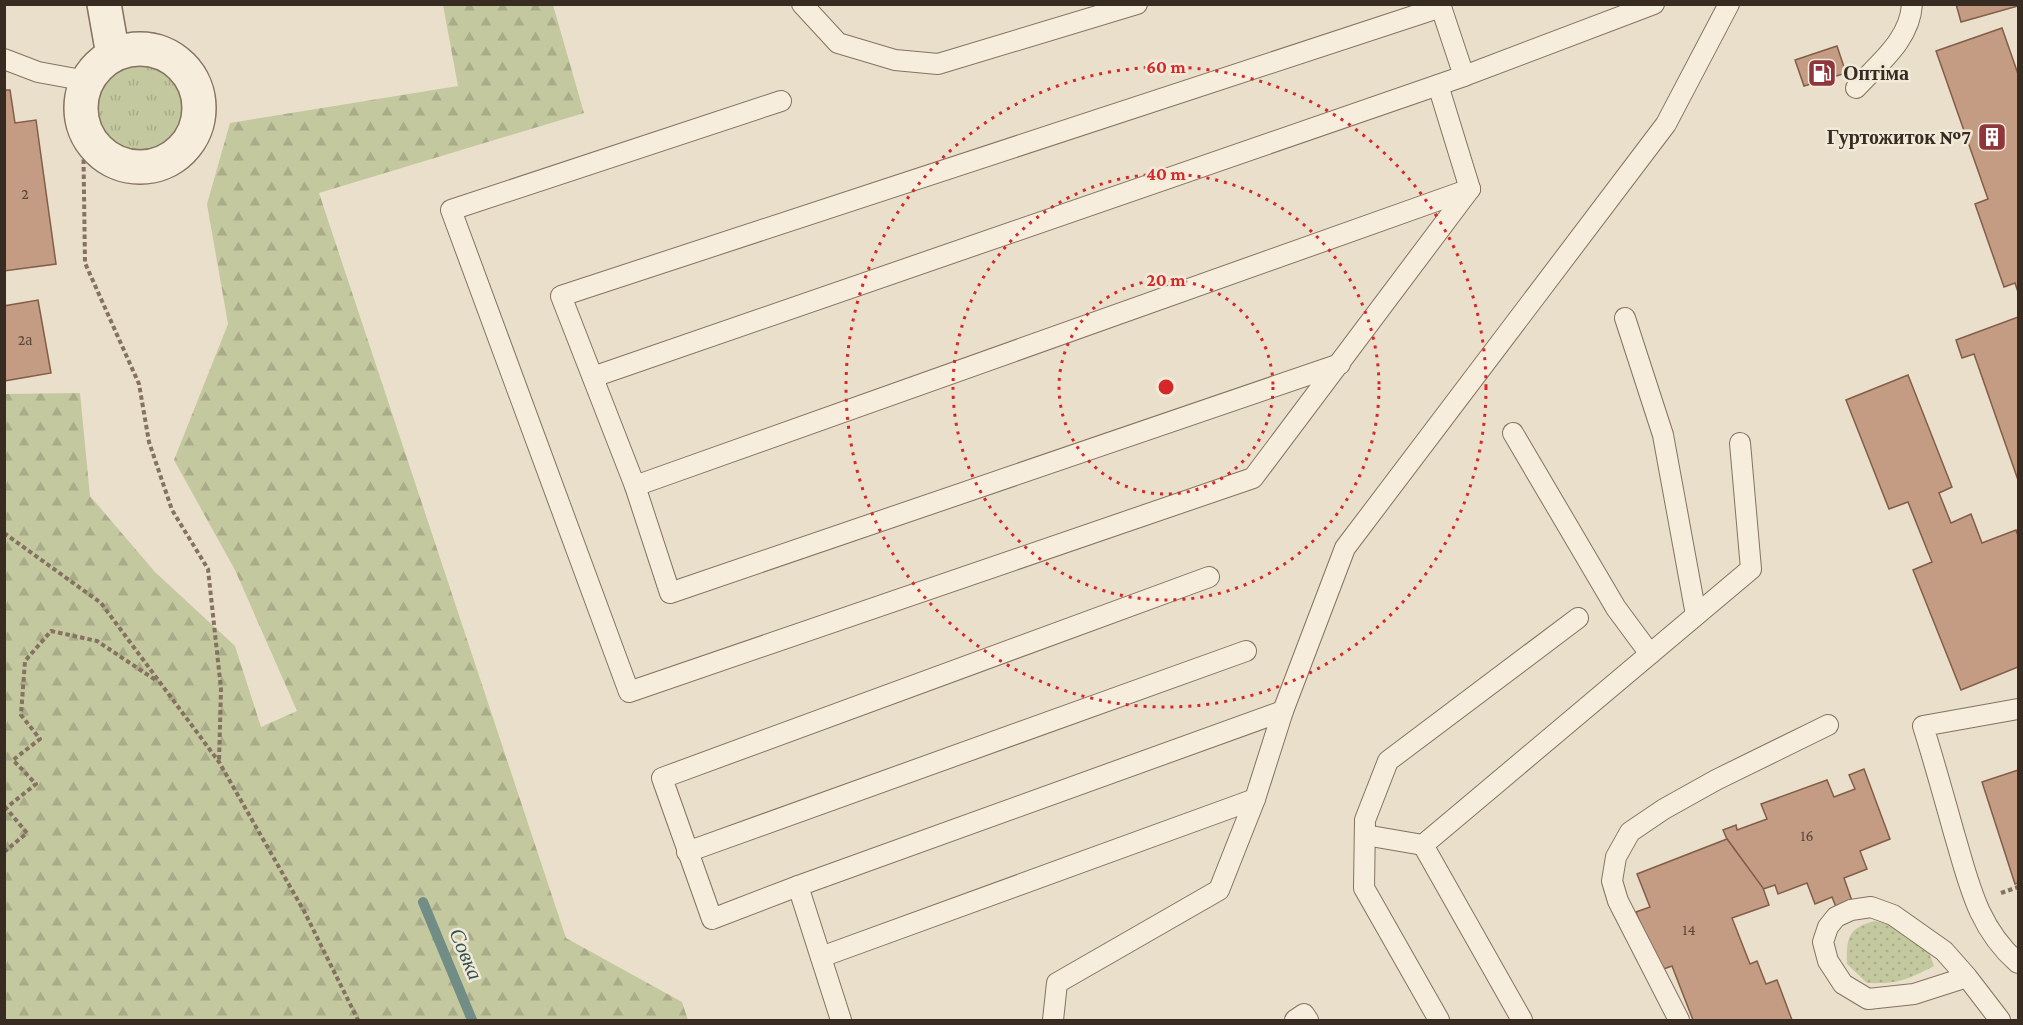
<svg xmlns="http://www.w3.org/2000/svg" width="2023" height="1025" viewBox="0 0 2023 1025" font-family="'Crimson Pro',serif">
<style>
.grass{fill:url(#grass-tufts)}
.forest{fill:url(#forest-firs)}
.park{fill:url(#park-dots)}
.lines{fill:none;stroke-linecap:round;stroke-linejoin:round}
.stream{stroke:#718d85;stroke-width:10}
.building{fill:#c49c84;stroke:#825d48;stroke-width:1.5}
.service-casing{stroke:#857260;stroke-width:22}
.minor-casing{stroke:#857260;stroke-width:36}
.path{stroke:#857260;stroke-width:4;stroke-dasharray:4.5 3;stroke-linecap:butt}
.service{stroke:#f6eddc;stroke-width:20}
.minor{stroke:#f6eddc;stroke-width:33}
.ring{fill:none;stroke:#d62828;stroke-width:3;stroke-dasharray:3 6}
.labels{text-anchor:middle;stroke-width:5;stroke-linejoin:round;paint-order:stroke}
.number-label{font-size:16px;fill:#5a473a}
.poi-label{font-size:20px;font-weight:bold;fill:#372b22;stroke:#f2ead9;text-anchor:start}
.water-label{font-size:21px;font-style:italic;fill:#335552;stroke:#f2ead9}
.centre{fill:#d62828;stroke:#f2ead9;stroke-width:3}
.ring-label{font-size:18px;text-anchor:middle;font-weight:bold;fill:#d62828;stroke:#f2ead9;stroke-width:5;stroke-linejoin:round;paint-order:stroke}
</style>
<defs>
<pattern id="grass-tufts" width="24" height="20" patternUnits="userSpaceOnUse" patternTransform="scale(1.5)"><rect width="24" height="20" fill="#c4c89f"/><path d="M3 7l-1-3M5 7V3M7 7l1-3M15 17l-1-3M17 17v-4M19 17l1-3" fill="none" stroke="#a9ac89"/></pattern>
<pattern id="forest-firs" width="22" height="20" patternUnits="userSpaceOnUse" patternTransform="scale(1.5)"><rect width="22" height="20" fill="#c4c89f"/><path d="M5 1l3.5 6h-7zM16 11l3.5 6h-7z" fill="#a9ac89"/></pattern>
<pattern id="park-dots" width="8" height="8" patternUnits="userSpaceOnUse" patternTransform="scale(1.5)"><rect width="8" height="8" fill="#c4c89f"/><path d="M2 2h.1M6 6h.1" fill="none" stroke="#a9ac89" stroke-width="1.8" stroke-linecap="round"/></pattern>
</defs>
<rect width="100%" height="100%" fill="#eadfca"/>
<!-- grass -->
<circle class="grass" cx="140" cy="109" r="47"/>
<!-- forest -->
<path class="forest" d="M443,5h110l31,108 -265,80 247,745 116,64 6,18h-683v-626l75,-1 10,103 65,76 80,74 26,81 36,-16 -62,-141 -61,-110 54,-136 -21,-120 23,-81 228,-37z"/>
<!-- park -->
<path class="park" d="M1875,921l20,5 34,26 5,14c-27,14 -36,18 -67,17l-20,-19c-1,-26 1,-36 28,-43z"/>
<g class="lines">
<!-- stream -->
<path class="stream" d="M423,902l49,118"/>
</g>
<!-- building -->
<g class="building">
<path d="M1956,4h62v2l-57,16z"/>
<path d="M2002,28l16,46v218l-3,-9 -11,4 -29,-83 13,-5 -52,-148z"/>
<path d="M1837,46l9,27 -42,13 -9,-26z"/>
<path d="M4,90h6l5,33 21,-3 20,144 -52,7z"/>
<path d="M38,300l13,73 -47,8v-75z"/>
<path d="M2018,317v163l-44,-126 -12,4 -6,-18z"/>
<path d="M1908,375l44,112 -13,6 12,30 20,-9 11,29 34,-13 2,6v131l-57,23 -48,-120 19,-8 -24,-60 -19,7 -43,-109z"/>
<path d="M1864,769l26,70 -30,12 7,18 -23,9 8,23 -16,6 -4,-10 -17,7 -8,-21 -29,11 -3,-9 -12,4 -36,-50 -4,-9 13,-5 1,5 30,-11 -6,-15 66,-24 7,17 21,-8 -6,-14z"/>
<path d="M2018,770v113l-3,1 -33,-102z"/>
<path d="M1727,839l36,49 6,17 -37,13 18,46 7,-3 9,23 11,-4 15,40h-99l-21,-54 -14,5 -22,-59 14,-5 -13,-33z"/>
</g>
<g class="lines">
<!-- service casing -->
<g class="service-casing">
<g id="service">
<path d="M802,4l36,39 57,17 43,4 199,-60"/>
<path d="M4,59l34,13 49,9"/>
<path d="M1438,85l32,104"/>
<path d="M1856,88c23,-25 54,-48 56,-84"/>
<path d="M781,101l-330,109 178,482 624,-214 217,-289"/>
<path d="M1625,318l38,117 33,180"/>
<path d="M1340,364l-670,229 -35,-107 -74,-190 880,-289 23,69"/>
<path d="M593,377l871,-301 190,-72"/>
<path d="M1513,433l103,175 34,46"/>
<path d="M635,486l835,-297"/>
<path d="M1209,577l-547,201 50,141 86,-33 485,-175"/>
<path d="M2018,709l-95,17c11,35 21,71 31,107 15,50 23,94 64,130"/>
<path d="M1365,835l58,10"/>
<path d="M687,852l559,-201"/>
<path d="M798,886l43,134"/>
<path d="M821,957l434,-158"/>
<path d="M1967,977l-53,17 -46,5 -25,-15 -15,-23 -5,-19 5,-15 8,-10 15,-7 20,-3 22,8 51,36 23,26 33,43"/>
<path d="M1053,1020l4,-37 162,-93 36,-91 28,-88 62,-163 321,-424 63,-120"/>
<path d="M1295,1020l9,-6 4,6"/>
<path d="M1439,1020l-75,-132 1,-68 23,-59 190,-143"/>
<path d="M1522,1020l-99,-175 328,-276 -11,-126"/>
<path d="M1679,1020l-61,-119 -6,-20 4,-24 14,-25 34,-23 52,-29 112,-55"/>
</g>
</g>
<!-- minor casing -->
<g class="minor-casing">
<g id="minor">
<path d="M104,4l9,51"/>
<circle cx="140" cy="108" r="59"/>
</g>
</g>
<!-- path -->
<g class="path">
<path d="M83,122l2,141 54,121 10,58 23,68 36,59 13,120 -2,73"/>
<path d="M4,533l97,70 118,159 85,149 54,109"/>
<path d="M4,852l23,-19 -21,-25 30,-24 -23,-24 27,-21 -19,-24 4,-54 26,-30 46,10 60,40"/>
<path d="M2001,893l17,-6"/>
</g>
<!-- service -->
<use href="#service" class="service"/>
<!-- minor -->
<use href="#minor" class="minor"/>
</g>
<!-- distance rings -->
<g class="ring">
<circle cx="1166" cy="387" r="107"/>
<circle cx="1166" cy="387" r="213"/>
<circle cx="1166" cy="387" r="320"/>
</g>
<!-- icons -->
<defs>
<g id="fuel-square" transform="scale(1.5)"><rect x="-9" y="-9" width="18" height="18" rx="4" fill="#8e363b" stroke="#f2ead9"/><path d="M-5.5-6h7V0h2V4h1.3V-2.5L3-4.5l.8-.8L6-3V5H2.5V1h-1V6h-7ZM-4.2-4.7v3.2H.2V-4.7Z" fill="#fff"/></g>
<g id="building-square" transform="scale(1.5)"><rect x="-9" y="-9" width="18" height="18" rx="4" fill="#8e363b" stroke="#f2ead9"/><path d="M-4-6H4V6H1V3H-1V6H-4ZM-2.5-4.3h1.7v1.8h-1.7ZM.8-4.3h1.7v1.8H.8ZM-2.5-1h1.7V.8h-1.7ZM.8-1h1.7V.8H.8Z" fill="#fff"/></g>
</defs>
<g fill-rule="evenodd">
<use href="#fuel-square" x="1822" y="73"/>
<use href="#building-square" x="1992" y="137"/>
</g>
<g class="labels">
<!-- number labels -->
<g class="number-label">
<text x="25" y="199">2</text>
<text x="25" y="345">2а</text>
<text x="1807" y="841">16</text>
<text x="1689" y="935">14</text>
</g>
<!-- poi labels -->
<g class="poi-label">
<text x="1843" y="80">Оптіма</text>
<text x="1971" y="144" text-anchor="end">Гуртожиток №7</text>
</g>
<!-- water labels -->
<g class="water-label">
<text transform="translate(466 954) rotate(67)" y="7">Совка</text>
</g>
</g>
<circle cx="1166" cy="387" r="9" class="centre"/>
<g class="ring-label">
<text x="1166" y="73">60 m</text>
<text x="1166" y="180">40 m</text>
<text x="1166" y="286">20 m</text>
</g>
<!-- border -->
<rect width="2023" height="1025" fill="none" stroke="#372b22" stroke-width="12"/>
</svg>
